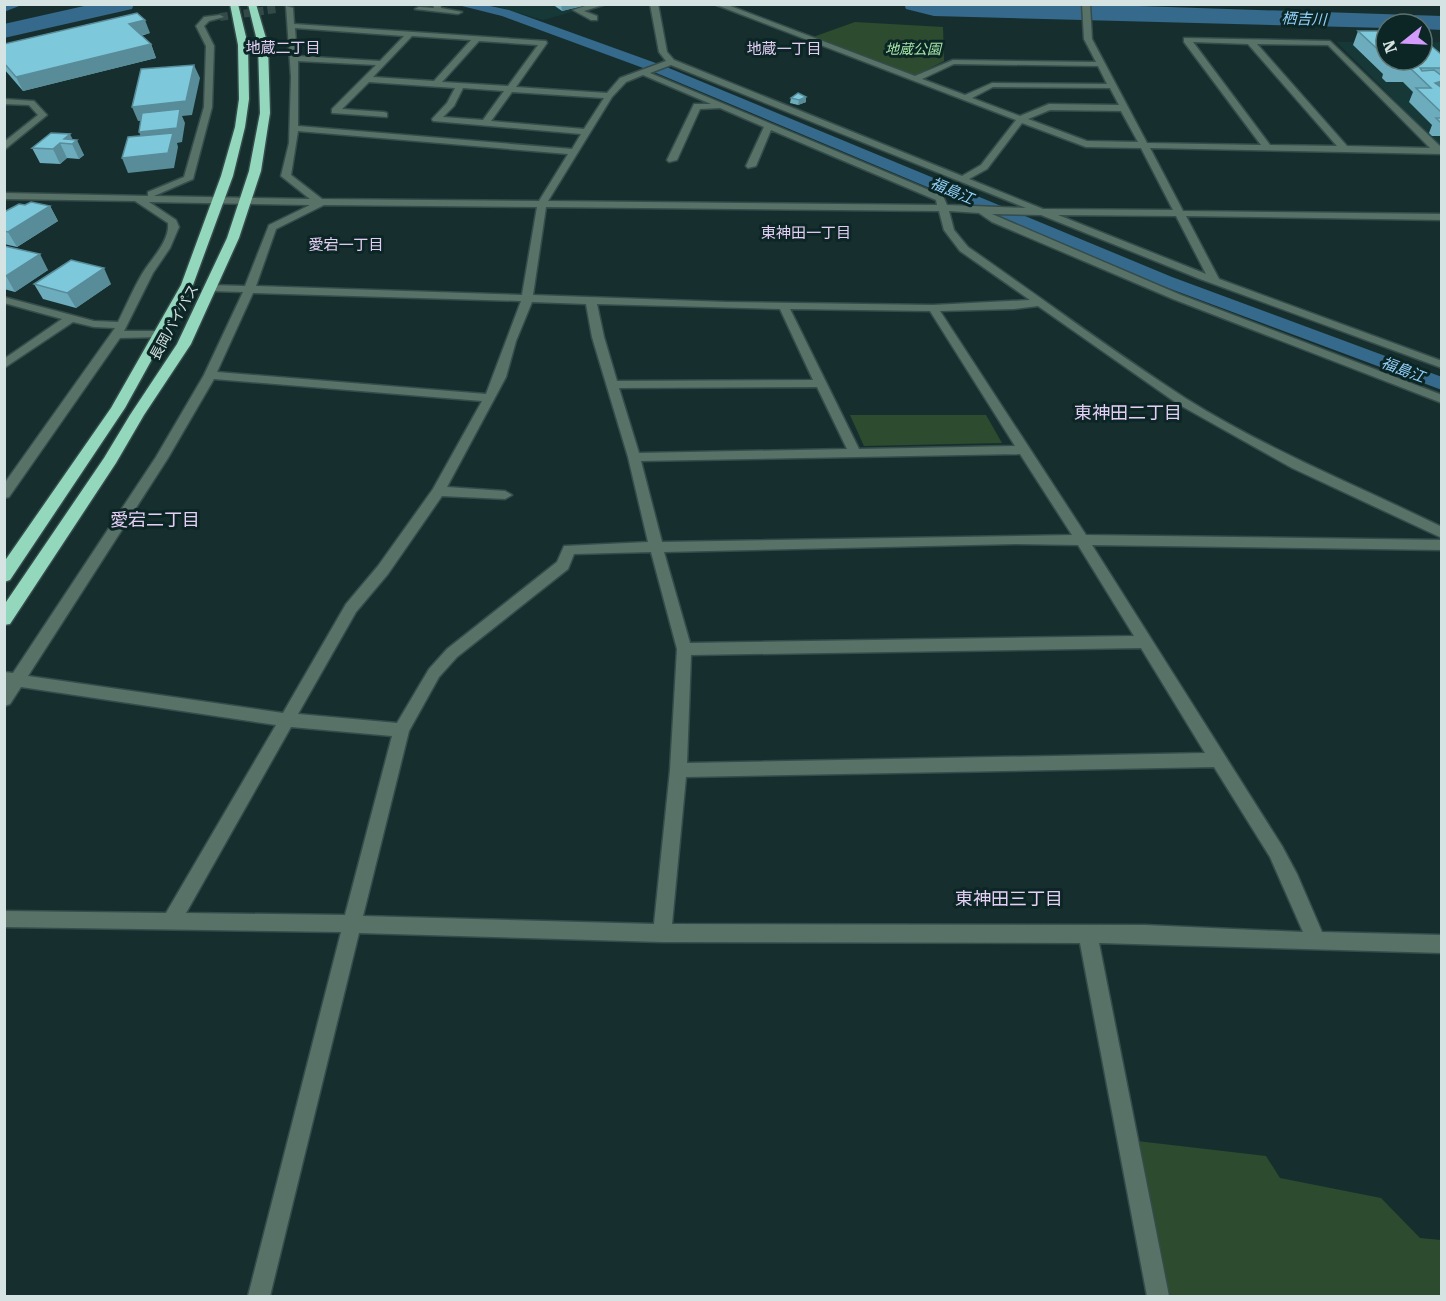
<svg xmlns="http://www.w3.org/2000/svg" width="1446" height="1301" viewBox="0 0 1446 1301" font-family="'Roboto Serif','Noto Sans JP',serif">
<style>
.built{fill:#163938}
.green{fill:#2d4b2e}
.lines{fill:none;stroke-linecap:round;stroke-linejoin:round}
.canal{fill:#356a8c;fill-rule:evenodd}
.river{fill:#356a8c;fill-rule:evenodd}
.minor-tunnel{stroke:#334a49;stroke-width:8;stroke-dasharray:8 4;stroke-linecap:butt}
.minor-casing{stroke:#354c4b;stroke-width:3}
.highway-casing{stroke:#354c4b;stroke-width:3}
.minor{fill:#587268;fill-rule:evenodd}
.highway{fill:#93d7bd;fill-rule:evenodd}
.wall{fill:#6cacbc}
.shaded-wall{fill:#588c99}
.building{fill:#7ec8db;stroke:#588c99;stroke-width:1.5}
.labels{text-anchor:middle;stroke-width:6;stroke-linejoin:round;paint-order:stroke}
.far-park-label{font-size:14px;font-style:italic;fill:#a6e6a7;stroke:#0c2625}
.far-street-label{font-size:14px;fill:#d5e3e2;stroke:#0c2625}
.far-water-label{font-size:15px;font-style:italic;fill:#92d0fa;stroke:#0c2625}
.far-neighbourhood-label{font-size:15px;fill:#e4cef6;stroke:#0c2625}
.neighbourhood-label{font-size:18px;fill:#e4cef6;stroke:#0c2625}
</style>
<rect width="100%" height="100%" fill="#162f2e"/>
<!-- built -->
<g class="built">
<path d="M492,5h104l-53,15z"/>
<path d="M1337,42h49v18h36v-17l19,-1v105z"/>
</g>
<!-- green -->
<g class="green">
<path d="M855,22l88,5 1,34 -26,13h-9l-96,-37z"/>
<path d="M850,415h136l16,28 -138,3z"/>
<path d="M1137,1141l129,15 14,22 101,20 39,40 21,2v56h-273z"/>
</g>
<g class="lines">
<!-- canal -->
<g class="canal">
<path d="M4,4h20l-20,8z"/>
<path d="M454,4h27l28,6 155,56 508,211 270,100v13l-282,-105 -506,-213 -152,-56z"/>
</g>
<!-- river -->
<g class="river">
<path d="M93,4h41l-2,5 -128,29v-14z"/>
<path d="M904,4l205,1 333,11v14l-20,-1v-5h-36v4l-452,-12 -28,-7z"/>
</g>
<!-- minor-tunnel -->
<path class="minor-tunnel" d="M220,17l56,-8"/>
<!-- minor casing -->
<g class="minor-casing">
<g id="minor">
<path d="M433,4h7l1,4 21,4 -4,2 -43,-5 4,-2 15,1z"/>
<path d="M591,4h15l-22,7 13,5v4h-6l-18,-10z"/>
<path d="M650,4h8l9,48 7,8 288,116 19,-11 35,-45 -302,-116h11l190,72 38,-16 143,2 -12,-23 -2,-35h8l2,35 55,104 114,2 -77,-103v-4l146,3 112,107v6l-292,-6 33,63 259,3v6l-256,-4 33,63 223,82v7l-242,-89 -159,-64 -49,-1 189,81 261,100v8l-269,-104 -181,-77 -13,-9 -30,-2 5,19 14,17c72,50 143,103 217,151 81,51 171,87 257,129v11l-150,-70 -114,-64 -140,-98 -24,3 -74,2 146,224 356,5v10l-350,-5 190,301 15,28 25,58 120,3v18l-343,-10 70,353h-22l-67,-353 -418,-1 -303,-9 -89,363h-22l93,-364 -337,-5v-16l162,2 110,-188 -255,-38 -11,17 -6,2v-34l9,1 143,-216 48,-82 39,-83 -32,-1 -5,-3 5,-3 34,1 24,-61 41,-20 -161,-3 27,18 3,7 -9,21 -17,25 -29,58h36l6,3 -6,3 -40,1 -111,159 -5,1v-14l111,-156 -21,-1 -21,-5 -69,46v-9l58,-40 -58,-16v-6l90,24 24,1c8,-16 15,-33 24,-48 9,-15 28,-33 26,-51l-33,-22 -131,-2v-6l144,3v-4l36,-15 20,-70 2,-61 -10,-20 8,-9 16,-2 4,2 -15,4 -5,5 10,20 -2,61 -19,72 -39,17 156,3 -29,-23 8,-33 2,-66 -5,-71 7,2 1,16 252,17 1,2 -31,44 91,6 13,-15 46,-17 -7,-9zM295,28l109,8 -24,25 -83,-5zM412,36l59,4 -37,41 -61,-4zM479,41l59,4 -30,41 -66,-4zM1193,42l55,2 89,102 -67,-1zM1257,44l71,1 102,103 -83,-2zM298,61l78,4 -44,44v4l55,4v-4l-3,-1 -42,-3 27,-27 86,6 -8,15 -15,16 1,2 148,13 -9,15 -274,-23zM954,64l144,2 9,18 -115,-1 -27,12 -43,-16zM671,65l355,143 -79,-3 -4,-9 -293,-123zM643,75l68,29h-17l-27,56 2,2 8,-2 23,-51 20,-1 44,19 -18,39 2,2 8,-2 15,-36 165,70 1,5 -389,-4 64,-104 14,-15zM993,87l117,1 9,17 -70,-1 -29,12 -48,-18zM463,88l41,3 -21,29 -40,-3 11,-11zM512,92l92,6 -20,31 -93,-8zM1050,110l71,1 17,31 -51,-1 -59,-22zM1022,123l64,24 55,1 32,62 -130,-1 -74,-30 18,-10zM298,131l270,23 -29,47 -217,-2 -31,-24zM324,205l213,2 -15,88 -266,-9 20,-57zM546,207l393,4 5,19 16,21 70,49 -97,5 -206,-3 -194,-7zM1058,215l118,1 30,58zM253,293l268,8 -35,93 -269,-22zM532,302l54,2 6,33 36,120 20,85 -84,4 -7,16 -110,87 -18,20 -32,54 -99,-9 58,-102 32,-38 54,-78 63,3 7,-4 -7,-4 -58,-4 59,-110 10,-36zM597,304l183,5 33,71 -196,1 -13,-44zM790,309l140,2 85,135 -156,3zM214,379l268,22 -49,88 -55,77 -32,38 -63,109 -255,-37 140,-218zM817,387l30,62 -208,4 -20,-65zM1020,454l52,81 -410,7 -21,-81zM1015,544l63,1 56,91 -444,7 -26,-91zM651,552l26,97 -7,121 -16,154 -291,-8 46,-185 30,-54 18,-20 111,-88 6,-15zM1141,648l64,105 -518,10 4,-108zM291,727l101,9 -47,179 -159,-2zM1214,767l56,90 33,75 -158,-7 -473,-1 14,-147z"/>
<path d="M4,99l30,2 13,14 -43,35v-8l34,-27 -9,-10 -25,-1z"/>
</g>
</g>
<!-- highway casing -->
<g class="highway-casing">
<g id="highway">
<path d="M230,4h8l10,41 1,54 -4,28 -12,49 -40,109 -68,123 -115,172 -6,2v-20l107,-154 70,-123 40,-109 14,-49 4,-28 -1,-54z"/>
<path d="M248,4h8l12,41 2,68 -9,58 -22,67 -48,106 -47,71 -28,48 -106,161 -6,1v-20l100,-147 26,-43 47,-71 50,-106 22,-67 11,-58 -2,-68z"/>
</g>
</g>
<!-- minor -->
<use href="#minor" class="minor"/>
<!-- highway -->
<use href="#highway" class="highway"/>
</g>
<!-- wall -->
<g class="wall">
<path d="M552,4h30v2l-20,5z"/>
<path d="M1358,31h28v29h36l20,-5v29l-2,3 2,1v48h-10l-3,-3 3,-8 -23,-23 4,-10 -10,-10h-17l-4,-4 1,-4 -30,-29z"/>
<path d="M150,33l-9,3 10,8 5,14 -133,33 -19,-22v-25z"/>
<path d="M806,97v5l-8,3 -8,-2 1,-5z"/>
<path d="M73,140l11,15 -5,4 -12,-1 -7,6 -20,-1 -8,-15z"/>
<path d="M25,205l25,1 8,15 -41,26 -13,-3v-32z"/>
<path d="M4,246l44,24 -33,22 -11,-3z"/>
<path d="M34,284h77l-35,24 -33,-9z"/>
</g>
<!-- shaded-wall -->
<g class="shaded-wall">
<path d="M561,4h21v2l-20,5z"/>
<path d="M145,20l5,13 -16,4 -5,-13z"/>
<path d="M151,44l5,14 -133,33 -7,-14z"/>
<path d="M194,65l6,13 -8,37 -10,1 3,7 -3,19 -5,1 1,4 -4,21 -46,5 -6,-15 23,-11 -6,-15 39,-15 -40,4 -6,-14z"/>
<path d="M1442,81v3l-6,11 -1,-12z"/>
<path d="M806,97v5l-8,3 1,-5z"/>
<path d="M70,134l4,8 3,-2 7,15 -5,4 -7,-15 -8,-5z"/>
<path d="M60,143l7,15 -7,6 -7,-15z"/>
<path d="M50,206l8,15 -41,26 -9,-15z"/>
<path d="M40,254l8,16 -33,22 -9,-16z"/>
<path d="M104,268l7,16 -35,24 -9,-15z"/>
</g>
<!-- building -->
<g class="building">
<path d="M137,13l8,7 -16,4 22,20 -135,33 -12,-14v-19z"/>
<path d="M1358,31h28v26z"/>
<path d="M1422,38l20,17v13h-22l2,3 12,-1 8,6v5l-7,2 7,5v23h-2l-24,-23h15l-21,-20h-17l-5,-4h5l-4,-4h33z"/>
<path d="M194,65l-8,36 -54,6 9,-38z"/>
<path d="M798,93l8,4 -7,3 -8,-2z"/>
<path d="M180,109l-3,19 -38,4 3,-19z"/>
<path d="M1436,118h6v4h-2z"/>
<path d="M51,133l19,1 -6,5 13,1 -5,4 -12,-1 -7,6 -21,-1z"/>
<path d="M173,133l-5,20 -46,5 6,-21z"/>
<path d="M31,202l19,4 -42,26 -4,-1v-19l15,-8 6,1z"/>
<path d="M4,246l36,8 -34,22h-2z"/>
<path d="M71,260l33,8 -37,25 -33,-9z"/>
</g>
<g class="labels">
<!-- far-park labels -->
<g class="far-park-label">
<text x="913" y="54">地蔵公園</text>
</g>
<!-- far-street labels -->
<g class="far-street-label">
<text transform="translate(174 322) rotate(-61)" y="5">長岡バイパス</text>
</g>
<!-- far-water labels -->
<g class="far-water-label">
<text transform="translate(1304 19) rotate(2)" y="5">栖吉川</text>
<text transform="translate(952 191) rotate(23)" y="5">福島江</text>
<text transform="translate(1403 370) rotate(21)" y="5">福島江</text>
</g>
<!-- far-neighbourhood labels -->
<g class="far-neighbourhood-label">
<text x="283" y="53">地蔵二丁目</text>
<text x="784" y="54">地蔵一丁目</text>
<text x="806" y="238">東神田一丁目</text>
<text x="346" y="250">愛宕一丁目</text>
</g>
<!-- neighbourhood labels -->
<g class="neighbourhood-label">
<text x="1128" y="419">東神田二丁目</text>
<text x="155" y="526">愛宕二丁目</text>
<text x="1009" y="905">東神田三丁目</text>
</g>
</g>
<!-- border -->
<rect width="1446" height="1301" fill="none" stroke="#d5e3e2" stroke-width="12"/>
<!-- north arrow -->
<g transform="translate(1404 42) rotate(252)"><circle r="28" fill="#0c2625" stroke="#5c7271" stroke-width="1.5"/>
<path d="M0-4.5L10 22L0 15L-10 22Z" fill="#d39cfc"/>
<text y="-9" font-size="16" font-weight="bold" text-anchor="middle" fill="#d5e3e2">N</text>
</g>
</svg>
